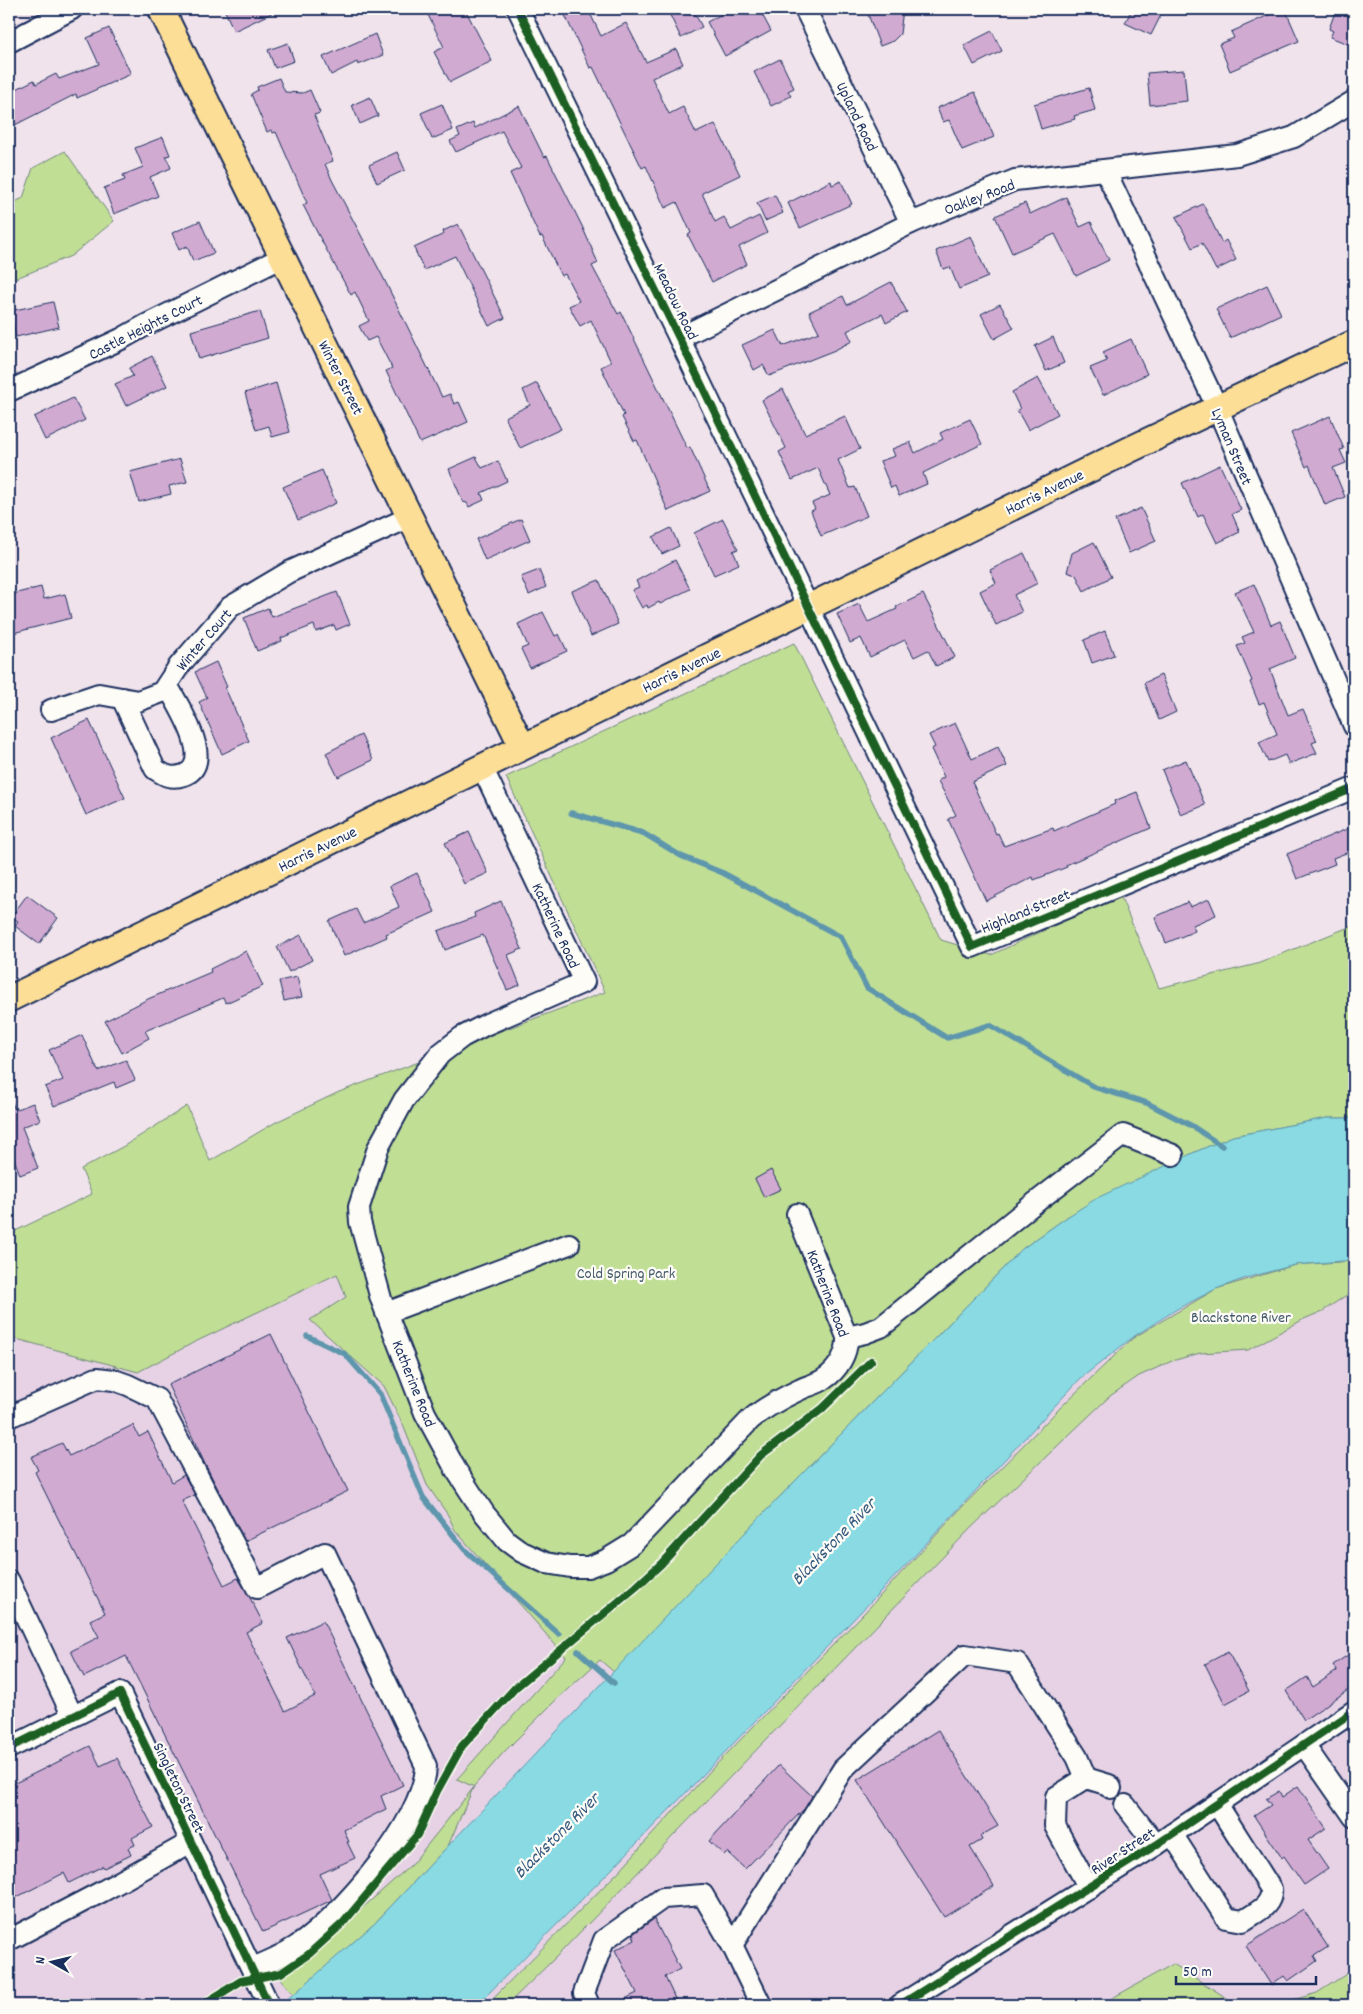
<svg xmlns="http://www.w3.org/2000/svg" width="1363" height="2014" viewBox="0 0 1363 2014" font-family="Dekko,sans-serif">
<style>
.built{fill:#e6d2e4}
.green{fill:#c1de95;stroke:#6e867a}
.water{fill:#89dae2;stroke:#5d96ad}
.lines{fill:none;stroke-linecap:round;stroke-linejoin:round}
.stream{stroke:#5d96ad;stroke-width:5.5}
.building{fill:#d0aad1;stroke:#1b2f5e}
.minor-casing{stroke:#1b2f5e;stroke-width:24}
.major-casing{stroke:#1b2f5e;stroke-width:29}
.minor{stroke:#fdfcf7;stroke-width:20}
.major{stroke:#fdde96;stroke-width:25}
.cycleway-casing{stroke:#fdfcf7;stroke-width:11}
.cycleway{stroke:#1b5e20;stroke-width:8}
.labels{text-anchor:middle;stroke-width:4.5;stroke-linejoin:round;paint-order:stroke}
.street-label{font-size:16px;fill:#1b2f5e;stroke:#fdfcf7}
.park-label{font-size:16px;fill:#445b6c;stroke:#fdfcf7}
.water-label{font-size:18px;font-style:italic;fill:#365a7f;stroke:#fdfcf7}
</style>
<rect width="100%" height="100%" fill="#f0e3ec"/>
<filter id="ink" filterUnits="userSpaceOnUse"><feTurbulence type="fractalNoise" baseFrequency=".02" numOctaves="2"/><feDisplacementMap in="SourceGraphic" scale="10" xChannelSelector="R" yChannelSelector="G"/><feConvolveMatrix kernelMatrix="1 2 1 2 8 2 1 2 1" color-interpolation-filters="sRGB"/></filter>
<g filter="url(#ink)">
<!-- built -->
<g class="built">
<path d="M1354,1260v709l-37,24 -41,12h-38l-66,-41 -65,37v4h-630l134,-135 296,-306 173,-185 53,-42 44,-28 39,-20 30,-11 49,-13z"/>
<path d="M337,1273l118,257 160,143 -241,251 -80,71 -17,10h-268v-668l129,35 55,-29z"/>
</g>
<!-- green -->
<g class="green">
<path d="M65,151l49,70 -43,35 -62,25v-76l14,-7 10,-30z"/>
<path d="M794,643l147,297 50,15 129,-60 39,93 98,-24 97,-39v193h-27l-94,18 -38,16 -128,65 -45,32 -263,269 -144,155 -15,-13 -43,39 -53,53 -30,34 -26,60 -74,78 -80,71 -18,-21 37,-25 27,-21 72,-64 62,-77 -17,-8 109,-122 -111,-127 -7,-15 -21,-30 -24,-60 -19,-39 -74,-66 36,-23 -9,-23 -144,69 -55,29 -129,-35v-103l83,-40 -11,-25 43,-23 63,-40 23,55 66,-39 63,-30 266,-100 -99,-215z"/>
<path d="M1354,1261v29l-31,21 -19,8 -56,31 -48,3 -28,8 -33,15 -29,20 -139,132 -415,429 -49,48h-21l133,-134 92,-101 156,-160 95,-103 102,-103 69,-66 83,-49 79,-24z"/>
<path d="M1173,1964l65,41h-131v-4z"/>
<path d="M1354,1969v36h-78l41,-12z"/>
</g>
<!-- water -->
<path class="water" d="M1327,1118h27v142l-59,5 -49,13 -30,11 -39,20 -44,28 -53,42 -173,185 -296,306 -134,135h-200l17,-11 80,-70 385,-406 263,-269 45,-32 30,-19 98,-46 38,-16z"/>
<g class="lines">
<!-- stream -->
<g class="stream">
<path d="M571,813l72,20 38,23 42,17 118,64 26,51 80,50 43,-13 104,62 53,16 45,23 30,20"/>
<path d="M307,1336l38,18 35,40 43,103 42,53 94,84"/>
<path d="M578,1651l36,32"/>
</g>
</g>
<!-- building -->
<g class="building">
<path d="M224,9h56l-46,22z"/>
<path d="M425,9h40l27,52 -42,21 -16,-30 10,-5z"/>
<path d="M562,9h26l13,27 25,-13 20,39 30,-13 7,15 -31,14 17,36 14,-7 13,26 19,-9 25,51 -38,18 13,29 9,-5 7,13 28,-14 8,17 -28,14 8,17 -35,18 -24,-47 3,-2 -14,-31 -12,6 -19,-42 -4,2 -49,-101 -3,1z"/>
<path d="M667,9h18l4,6 5,-3 8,15 -21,11z"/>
<path d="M731,9h28l12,22 -46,25 -18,-34z"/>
<path d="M866,9h37l-3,25 -7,7 -13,5z"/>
<path d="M1132,9h32l-13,26 -26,-12z"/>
<path d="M1282,9h3l14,32 -69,30 -11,-27 15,-6 -3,-6z"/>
<path d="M1336,9h18v29l-3,-2 -3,8 -18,-7 3,-6 -4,-2z"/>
<path d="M109,28l22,46 -54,24 -1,-4 -67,34v-35l25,-13 2,4 20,-10 3,5 40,-15 -12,-26z"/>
<path d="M992,31l10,20 -28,14 -10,-20z"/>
<path d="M375,34l8,21 -25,10 -1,-3 -26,13 -8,-18z"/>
<path d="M288,43l6,18 -19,7 -7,-18z"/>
<path d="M780,59l14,29 -6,3 3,5 -20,10 -17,-34z"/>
<path d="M1184,70l3,31 -37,4 -3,-32z"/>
<path d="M279,78l6,14 18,1 7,-3 10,23 -6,2 19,46 -8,3 7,16 51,97 59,120 8,-3 4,10 5,-2 9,20 -48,21 -34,-72 6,-3 -16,-31 -9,4 -8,-15 10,-5 -14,-29 -4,3 -32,-59 -16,-31 4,-2 -31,-71 -3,1 -2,-3 -4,2 -16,-38 7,-4 -1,-3z"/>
<path d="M1089,88l6,22 -21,6 1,3 -34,10 -7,-25z"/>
<path d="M975,92l19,45 -32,13 -13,-30 -6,2 -6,-14z"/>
<path d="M370,97l8,19 -18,8 -8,-19z"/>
<path d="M442,104l11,26 -21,9 -11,-26z"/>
<path d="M519,106l25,51 3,-1 35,70 16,37 -6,3 26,48 3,-2 66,136 3,-1 20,44 -42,20 -31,-71 -3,1 -12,-24 2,-2 -23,-48 10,-5 -20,-42 -11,6 -11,-20 10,-5 -14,-27 -4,2 -19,-40 -2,1 -3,-6 -27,-58 11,-5 -19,-37 -46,21 -6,-11 10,-5 -3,-6 16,-7 2,5z"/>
<path d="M163,137l7,18 -4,1 5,12 -21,9 8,19 -44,18 -10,-26 21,-8 -2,-5 20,-8 -8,-19z"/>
<path d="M397,152l8,18 -28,13 -8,-18z"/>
<path d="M831,181l1,4 9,-4 11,23 -52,24 -12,-25z"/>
<path d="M775,195l8,18 -18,8 -8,-18z"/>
<path d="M1066,197l14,30 11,-5 18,38 -33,16 -21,-42 -43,19 -17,-37 30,-13 5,11z"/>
<path d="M1203,204l19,39 4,-3 10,20 -20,10 -14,-27 -10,5 -16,-31z"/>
<path d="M200,221l14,32 -21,8 -6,-15 -8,4 -7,-17z"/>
<path d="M458,224l47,94 -16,8 -34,-70 -31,14 -10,-22 30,-14 -1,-3z"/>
<path d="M971,236l17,41 -29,12 -9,-22 -7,2 -7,-18z"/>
<path d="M891,282l16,30 -21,11 -4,-9 -35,17 5,10 -17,9 -66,26 -6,-11 -9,5 -12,-25 33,-15 8,16 36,-14 -10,-20 34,-16 4,9z"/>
<path d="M1267,285l14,29 -51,24 -14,-29z"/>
<path d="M53,302l6,25 -43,10 -6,-26z"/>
<path d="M1000,304l14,24 -20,11 -13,-25z"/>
<path d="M260,311l8,27 -69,21 -8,-28z"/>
<path d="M1053,337l11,26 -18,8 -11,-25z"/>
<path d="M1131,339l16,35 -44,21 -13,-27 17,-7 -4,-9z"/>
<path d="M152,356l15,30 -41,20 -11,-22 18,-8 -4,-8z"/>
<path d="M1038,378l20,36 -30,16 -11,-20 3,-1 -8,-17z"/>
<path d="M276,383l14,49 -18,5 -3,-11 -13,4 -11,-37z"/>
<path d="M537,383l24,46 -41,19 -15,-31 25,-12 -7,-15z"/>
<path d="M783,389l22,45 40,-18 15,33 -22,11 12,28 5,-1 12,29 -46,20 -10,-25 4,-2 -3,-6 18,-8 -12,-27 -26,12 -13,-28 7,-4 -24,-48z"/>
<path d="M73,398l12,22 -40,20 -11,-23z"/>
<path d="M1330,416l14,33 -4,1 6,13 -13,5 12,29 -20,8 -16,-40 -3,2 -15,-34z"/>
<path d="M970,419l12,25 -59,29 4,11 -28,12 -4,-10 -4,2 -11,-27 15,-5 -3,-7 18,-7 5,11 28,-14 -3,-6z"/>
<path d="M476,457l6,11 16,-7 9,20 -26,12 3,7 -15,7 -2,-4 -4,-1 -14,-33z"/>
<path d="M180,459l7,23 -18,4 2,8 -32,8 -9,-30z"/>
<path d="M1220,465l21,45 -9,4 8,18 -23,11 -14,-29 -5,3 -16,-34z"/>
<path d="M322,470l14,33 -38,17 -15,-33z"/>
<path d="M1141,508l15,33 -27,12 -14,-33z"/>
<path d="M521,519l9,21 -45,20 -9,-21z"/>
<path d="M723,519l15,30 -5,2 6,13 -25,11 -20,-42z"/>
<path d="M671,528l8,18 -17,8 -9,-17z"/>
<path d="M1094,542l17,35 -27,14 -8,-16 -9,-3 5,-19z"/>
<path d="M1024,553l14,30 -24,12 8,17 -26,13 -16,-34 16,-8 -6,-13z"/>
<path d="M675,560l15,29 -30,15 -1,-2 -11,6 -1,-3 -5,3 -10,-18 7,-3 -3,-6z"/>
<path d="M539,570l7,17 -17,8 -8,-18z"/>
<path d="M599,580l19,44 -27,12 -19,-45z"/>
<path d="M1254,584l17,41 9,-4 15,37 -25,11 18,46 15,-6 14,32 -5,2 5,10 -28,11 -4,-9 -17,7 -9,-20 18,-8 -13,-32 -5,2 -9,-22 2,-1 -15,-35 8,-3 -3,-6 12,-5 -19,-40z"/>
<path d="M41,587l3,12 21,-5 6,24 -62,16v-39z"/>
<path d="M337,592l13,32 -14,6 -2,-5 -18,7 -2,-7 -33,13 1,3 -25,10 -13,-33 24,-10 4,9z"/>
<path d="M923,594l32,63 -19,9 -8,-16 -14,7 -9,-17 -35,17 -9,-19 -11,5 -13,-29 22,-10 9,18 29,-13 -1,-2z"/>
<path d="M543,612l12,24 4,-2 8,17 -37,17 -9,-19 7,-3 -10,-22z"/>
<path d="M1105,631l9,24 -22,8 -8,-23z"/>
<path d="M216,662l11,25 -2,1 24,53 -27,13 -23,-52 8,-4 -12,-26z"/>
<path d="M1161,675l15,37 -17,8 -15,-37z"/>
<path d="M89,720l36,78 -39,17 -35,-77z"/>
<path d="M955,723l17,36 26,-12 9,19 -35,16 24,52 2,-1 6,13 49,-18 1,3 61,-27 -1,-3 23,-9 14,36 -85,37 1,2 -33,13 -1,-3 -47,24 -38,-82 8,-4 -18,-34 6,-4 -13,-28 4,-2 -6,-12z"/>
<path d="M361,735l12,25 -35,17 -12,-24z"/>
<path d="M1186,760l19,45 -24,10 -19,-45z"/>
<path d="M1354,826v24l-21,8 2,6 -38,15 -10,-25z"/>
<path d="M469,832l19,41 -24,11 -19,-41z"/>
<path d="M417,873l18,39 -49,22 1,3 -43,19 -15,-35 27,-12 7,14 36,-16 -9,-21z"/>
<path d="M27,895l31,23 -19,26 -24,-18 3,-5 -7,-4z"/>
<path d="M1209,899l7,16 -23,10 2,6 -29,12 -11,-26 33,-15 2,5z"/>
<path d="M501,901l21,48 -14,6 12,30 -13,5 -24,-55 -38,15 -7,-19 37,-14 -1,-4z"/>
<path d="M301,935l11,25 -23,12 -12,-25z"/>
<path d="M246,951l17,35 -37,17 -3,-5 -78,33 4,7 -27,15 -17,-32 43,-22 63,-27 -1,-3z"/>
<path d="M297,977l5,20 -18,4 -5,-20z"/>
<path d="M82,1035l16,36 28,-11 9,20 -19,8 -2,-6 -60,24 -9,-19 18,-7 -14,-30z"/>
<path d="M10,1097l5,13 18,-7 7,17 -18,7 16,41 -18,7 -11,-30z"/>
<path d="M771,1170l10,19 -17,8 -9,-18z"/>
<path d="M271,1334l77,157 -103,50 -40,-77 -37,-79z"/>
<path d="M133,1425l6,12 9,-5 24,50 12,-7 11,20 -13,6 42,84 14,-7 12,20 13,25 -17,9 39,79 30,-15 -28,-58 36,-17 80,164 -22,11 5,13 -42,21 5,12h-2l8,16 -35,16 12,26 -69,32 -137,-276 -42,21 -13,-26 28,-14 -9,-17 15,-7 -70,-141 3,-2 -7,-13 31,-14 7,13z"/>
<path d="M1354,1651v35l-50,34 -18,-29 21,-14 6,10 24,-16 -4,-6z"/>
<path d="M1228,1652l21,39 -24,13 -20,-40z"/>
<path d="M938,1730l60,96 -18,10 2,4 -12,7 24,39 -50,31 -87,-137z"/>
<path d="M90,1746l10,20 17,-8 36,69 -21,11 3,7 -7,3 3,7 -27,13 -1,-2 -34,17 -5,-10 -55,28v-115z"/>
<path d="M779,1765l33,31 -7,12 -60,61 -18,-17 -3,3 -15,-14z"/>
<path d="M1298,1786l28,42 -18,12 20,29 -24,16 -20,-29 -2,2 -28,-42 17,-11 -5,-6 13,-8 3,6z"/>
<path d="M1303,1909l25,38 -14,9 3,5 -29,20 -4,-5 -13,9 -25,-39z"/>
<path d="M654,1919l26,50 -15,8 13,28h-65l24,-12 -22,-43 20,-10 -2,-6z"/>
</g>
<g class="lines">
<!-- minor casing -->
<g class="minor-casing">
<g id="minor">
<path d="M518,9l161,329 293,609 382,-159"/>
<path d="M805,9l106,214"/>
<path d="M9,42l63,-33"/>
<path d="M1105,170l112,237 137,319"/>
<path d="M679,338l232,-115 104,-43 222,-25 57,-18 60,-36"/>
<path d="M9,391l112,-52 25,-14 135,-67"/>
<path d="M122,698l33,71c10,7 17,10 29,6 33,-12 -8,-73 -17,-90"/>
<path d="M51,710l48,-16 39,7 24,-9 17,-26 51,-59 59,-35 121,-55"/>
<path d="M482,767l102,215 -97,42 -25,13 -22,17 -36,46 -26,48 -19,59 1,15 21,77 44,114 31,57 28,43 23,28 15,11 24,11 24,4h18l18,-7 26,-16 118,-124c15,-13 32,-22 49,-30 8,-4 18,-6 25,-11 14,-9 24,-26 23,-42l-50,-123"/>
<path d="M386,1313l183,-69"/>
<path d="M847,1337l18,-4 16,-6 150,-121 92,-71 50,20"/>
<path d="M9,1417l88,-39 17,2 14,5 29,14 100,189 68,-35 101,213c-2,55 -85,150 -129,180 -14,9 -29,16 -45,22"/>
<path d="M9,1581l63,134"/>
<path d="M1304,1745l50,72"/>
<path d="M9,1748l111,-55 149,312"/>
<path d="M1125,1805l31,40"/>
<path d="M1172,1834l54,84 17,3c13,-9 30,-15 28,-32l-54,-85"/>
<path d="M1089,1888l-34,-62 1,-29 30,-19 23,7 2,3"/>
<path d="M9,1940l94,-49 88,-49"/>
<path d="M732,1945l111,-176 122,-114 52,8 60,94 9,21"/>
<path d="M589,2005l-5,-12 20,-53 59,-42 40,-3 29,50 29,60"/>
<path d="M900,2005l256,-160 198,-134"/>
</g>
</g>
<!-- major casing -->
<g class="major-casing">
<g id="major">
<path d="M161,9l361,737"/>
<path d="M9,999l1120,-549 225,-107"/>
</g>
</g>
<!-- minor -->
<use href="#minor" class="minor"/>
<!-- major -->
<use href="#major" class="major"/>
<!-- cycleway casing -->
<g class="cycleway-casing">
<g id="cycleway">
<path d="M518,9l161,329 293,609 382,-159"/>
<path d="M9,1748l111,-55 149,312"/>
<path d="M202,2005l39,-24 40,-8 28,-19 34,-31 74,-88 20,-44 25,-45 53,-58 121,-101 25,-23 100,-109 61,-46 49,-48"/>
<path d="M900,2005l256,-160 198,-134"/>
</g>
</g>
<!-- cycleway -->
<use href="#cycleway" class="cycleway"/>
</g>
</g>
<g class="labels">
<!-- street labels -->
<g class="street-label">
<text transform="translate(858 116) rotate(64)" y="6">Upland Road</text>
<text transform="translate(979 196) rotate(-21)" y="6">Oakley Road</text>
<text transform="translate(677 301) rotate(64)" y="6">Meadow Road</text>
<text transform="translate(145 326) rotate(-27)" y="6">Castle Heights Court</text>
<text transform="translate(342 377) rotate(63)" y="6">Winter Street</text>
<text transform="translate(1233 446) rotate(67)" y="6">Lyman Street</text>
<text transform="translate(1044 491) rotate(-26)" y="6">Harris Avenue</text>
<text transform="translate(203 639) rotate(-49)" y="6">Winter Court</text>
<text transform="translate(681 669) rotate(-26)" y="6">Harris Avenue</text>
<text transform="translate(317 848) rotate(-26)" y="6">Harris Avenue</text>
<text transform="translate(1025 910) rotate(-22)" y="6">Highland Street</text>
<text transform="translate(557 925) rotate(65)" y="6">Katherine Road</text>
<text transform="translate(829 1293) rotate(69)" y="6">Katherine Road</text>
<text transform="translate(415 1383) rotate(68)" y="6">Katherine Road</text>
<text transform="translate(180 1787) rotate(64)" y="6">Singleton Street</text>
<text transform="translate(1122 1850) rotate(-33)" y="6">River Street</text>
</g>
<!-- park labels -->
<g class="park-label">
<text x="626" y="1278">Cold Spring Park</text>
<text x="1241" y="1322">Blackstone River</text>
</g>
<!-- water labels -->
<g class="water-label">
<text transform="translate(833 1541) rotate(-46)" y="6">Blackstone River</text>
<text transform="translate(556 1835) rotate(-45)" y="6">Blackstone River</text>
</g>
</g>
<!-- margin -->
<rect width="1363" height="2014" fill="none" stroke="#fdfcf7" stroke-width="30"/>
<rect x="15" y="15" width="1333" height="1984" fill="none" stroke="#1b2f5e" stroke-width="2" filter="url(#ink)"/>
<!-- north arrow -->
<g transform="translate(52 1962) rotate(278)" stroke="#fdfcf7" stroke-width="4" paint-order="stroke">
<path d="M0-4L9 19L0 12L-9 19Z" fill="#1b2f5e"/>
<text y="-8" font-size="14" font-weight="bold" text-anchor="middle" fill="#1b2f5e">N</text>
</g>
<!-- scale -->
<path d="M1176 1976v8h140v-8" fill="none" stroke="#1b2f5e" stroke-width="2.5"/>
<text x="1183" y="1976" font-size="15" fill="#1b2f5e" stroke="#fdfcf7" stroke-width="4" paint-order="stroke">50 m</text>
</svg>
